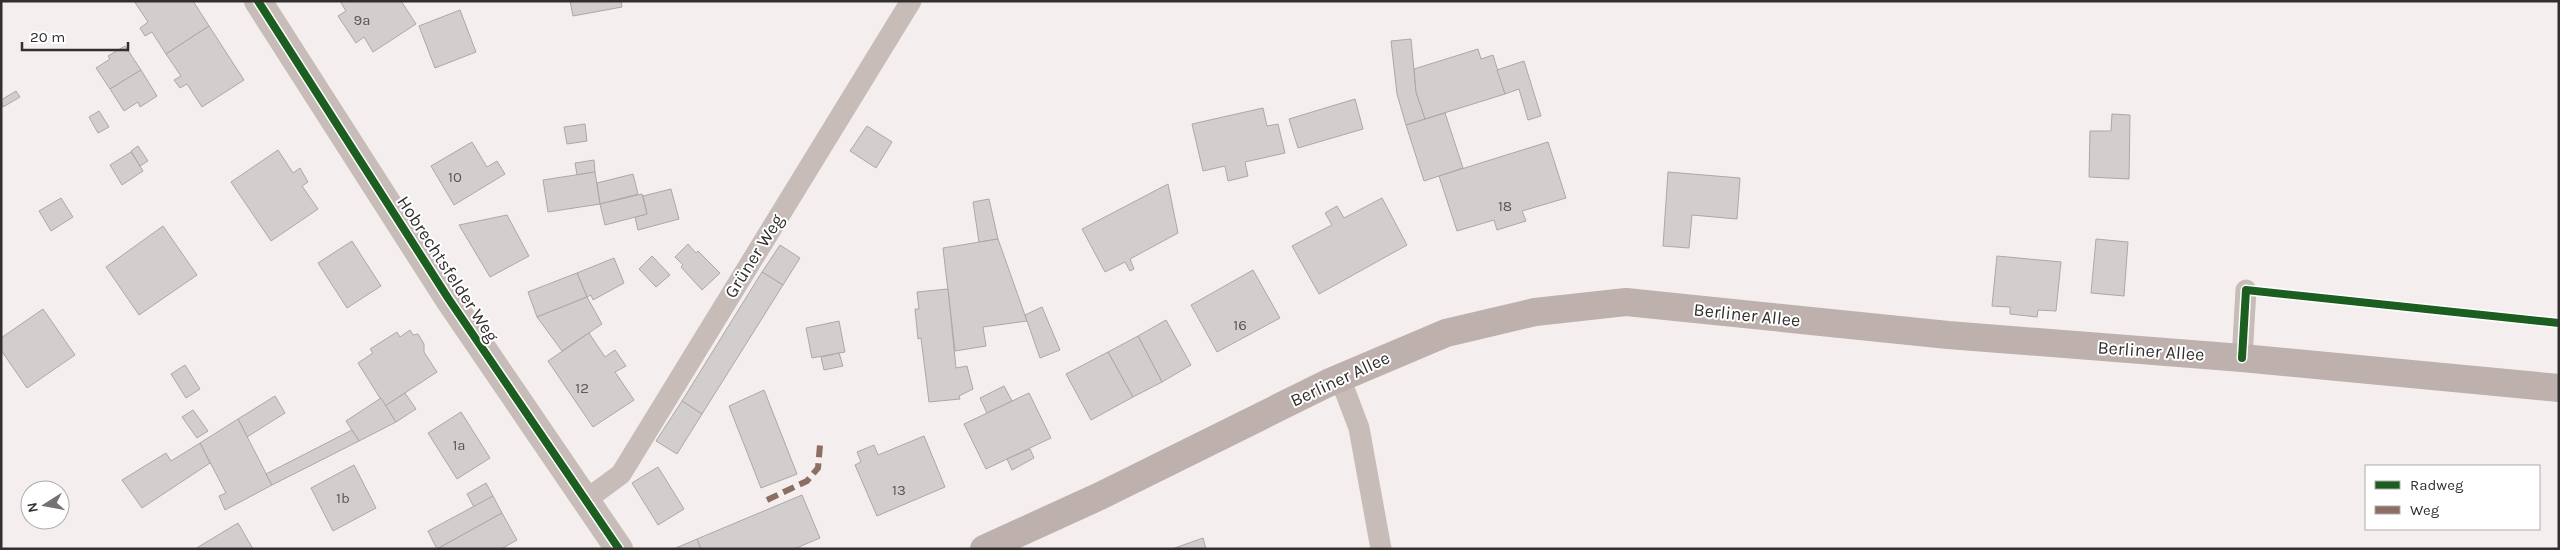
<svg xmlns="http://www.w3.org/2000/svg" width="2560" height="550" viewBox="0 0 2560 550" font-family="Karla,sans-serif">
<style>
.building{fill:#d2cecd;stroke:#aca8a7}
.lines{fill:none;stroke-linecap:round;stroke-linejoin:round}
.lane{stroke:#c8bcb8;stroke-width:21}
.street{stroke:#c8bcb8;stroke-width:28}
.secondary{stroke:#beb1ad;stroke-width:28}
.quiet{stroke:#8d6e63;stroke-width:6;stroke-dasharray:12 6;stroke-linecap:butt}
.cycleway-casing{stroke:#fff;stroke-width:11}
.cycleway{stroke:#1b5e20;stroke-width:8}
.labels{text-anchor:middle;stroke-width:4;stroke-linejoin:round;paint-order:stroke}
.number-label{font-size:15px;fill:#5a5756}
.street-label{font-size:18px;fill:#322f2e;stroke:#fff}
</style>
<rect width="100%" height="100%" fill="#f4efee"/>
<!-- building -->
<g class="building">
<path d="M134,1h59l16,25 -43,28 -14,-22 -7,4 -5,-8 8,-6z"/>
<path d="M340,1h61l15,23 -43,28 -9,-15 -8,6 -18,-27 8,-5z"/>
<path d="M570,1h51l1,6 -49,9z"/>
<path d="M460,10l16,42 -41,16 -16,-42z"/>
<path d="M209,26l35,54 -42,27 -15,-23 -7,4 -6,-8 7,-4 -15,-22z"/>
<path d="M1411,39l5,53 9,27 -19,6 -9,-31 -6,-53z"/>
<path d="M125,46l16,24 -31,19 -14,-21 14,-9 -2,-3z"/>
<path d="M1478,49l3,10 12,-4 12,39 -80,25 -9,-27 -2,-23z"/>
<path d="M1524,61l17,55 -13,4 -9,-31 -14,5 -8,-24z"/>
<path d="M141,70l16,26 -17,11 -2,-5 -14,9 -14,-22z"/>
<path d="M16,91l4,6 -17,10 -2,-7z"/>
<path d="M1355,99l8,30 -65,19 -9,-29z"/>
<path d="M1263,108l4,18 11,-2 7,29 -40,9 3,14 -20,5 -3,-15 -22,5 -11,-47z"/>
<path d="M99,111l10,16 -11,6 -9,-16z"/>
<path d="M1445,113l18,55 -39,13 -18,-56z"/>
<path d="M2112,114l18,1 -1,64 -40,-2 1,-46h21z"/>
<path d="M585,124l2,17 -20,3 -3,-17z"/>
<path d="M867,126l25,16 -16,26 -26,-17z"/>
<path d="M472,142l15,25 10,-6 8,13 -51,31 -23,-39z"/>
<path d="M1548,142l18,56 -44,13 4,10 -29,9 -3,-10 -37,11 -18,-55z"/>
<path d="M138,146l10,15 -8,5 -9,-15z"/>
<path d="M278,150l15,23 7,-5 8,14 -6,4 16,23 -47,32 -40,-59z"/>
<path d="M131,152l12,19 -21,14 -12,-20z"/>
<path d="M594,160l1,12 -18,3 -2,-12z"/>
<path d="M595,172l5,32 -52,8 -5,-32z"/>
<path d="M1668,172l72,6 -3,41 -45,-4 -3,33 -26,-2z"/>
<path d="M633,174l5,20 -38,10 -3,-21z"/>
<path d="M1168,184l10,49 -48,26 4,10 -4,2 -5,-9 -20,10 -23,-43z"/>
<path d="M671,189l8,30 -41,11 -3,-13 12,-3 -4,-18z"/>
<path d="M642,194l5,20 -42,11 -5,-21z"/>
<path d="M61,198l12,19 -22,14 -12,-20z"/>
<path d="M1382,198l25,47 -88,49 -27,-48 40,-21 -7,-12 12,-7 7,12z"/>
<path d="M989,199l9,40 -19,3 -6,-40z"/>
<path d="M507,215l22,41 -39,21 -31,-52z"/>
<path d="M163,226l34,49 -58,40 -33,-48z"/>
<path d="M998,239l29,82 -44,6 3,19 -31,5 -12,-103z"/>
<path d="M2096,239l32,3 -4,54 -33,-3z"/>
<path d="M352,241l29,45 -34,22 -29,-45z"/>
<path d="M688,244l8,9 2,-2 22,22 -18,17 -21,-23 2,-2 -8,-8z"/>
<path d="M780,245l20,13 -17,27 -21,-13z"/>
<path d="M652,256l18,19 -14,12 -17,-18z"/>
<path d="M1997,256l64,6 -5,49 -18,-1 -1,7 -27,-3v-7l-18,-1z"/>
<path d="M614,258l10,25 -31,17 -2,-5 -4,2 -10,-24z"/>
<path d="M1253,270l27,48 -63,34 -26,-47z"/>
<path d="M762,272l21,13 -81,129 -20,-13z"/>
<path d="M577,273l10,24 -50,20 -9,-25z"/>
<path d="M948,289l8,79 11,-2 6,23 -14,7 1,3 -31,3 -8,-64 -3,1 -3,-30h4l-2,-17z"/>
<path d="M587,297l15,27 -40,27 -25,-34z"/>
<path d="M1042,307l18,43 -20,8 -15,-43z"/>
<path d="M43,309l32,46 -48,33 -26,-38v-12z"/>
<path d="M1166,320l25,45 -29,17 -24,-46z"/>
<path d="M839,321l6,31 -33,6 -6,-30z"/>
<path d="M410,330l3,5 5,-1 6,10v8l13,20 -52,34 -27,-43 15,-10 -3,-4 27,-17 3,5z"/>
<path d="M589,333l16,24 10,-7 11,16 -11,6 19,28 -41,27 -45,-66z"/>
<path d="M1138,336l24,46 -29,15 -25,-45z"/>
<path d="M1108,352l25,45 -42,23 -25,-46z"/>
<path d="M839,353l4,13 -19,4 -3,-13z"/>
<path d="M185,365l15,24 -14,9 -15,-24z"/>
<path d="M1004,386l8,15 -25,12 -7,-15z"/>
<path d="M764,390l33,84 -36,14 -32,-82z"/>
<path d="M405,393l11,16 -20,13 -11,-16z"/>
<path d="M1029,393l22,45 -65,31 -22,-45z"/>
<path d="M275,396l10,17 -38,24 -9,-18z"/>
<path d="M381,398l15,24 -37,19 -13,-20z"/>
<path d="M682,401l20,13 -25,40 -21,-13z"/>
<path d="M193,410l15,21 -11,7 -15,-21z"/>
<path d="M461,412l29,46 -33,21 -29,-46z"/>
<path d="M238,419l34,66 -47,25 -6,-14 7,-3 -26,-50z"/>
<path d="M352,430l7,11 -87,44 -6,-11z"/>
<path d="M924,436l21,51 -68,29 -22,-51 6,-3 -4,-10 17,-7 4,10z"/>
<path d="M200,443l10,20 -68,45 -20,-28 44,-27 5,8z"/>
<path d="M1030,449l4,9 -22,12 -5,-11z"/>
<path d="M354,465l22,43 -43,23 -22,-43z"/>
<path d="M658,467l26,42 -26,16 -26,-42z"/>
<path d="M486,483l7,13 -19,11 -7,-13z"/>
<path d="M802,495l18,43 -26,11h-93l-4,-10z"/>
<path d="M493,496l9,17 -65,36 -9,-18z"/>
<path d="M502,513l15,27 -16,9h-64z"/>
<path d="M238,523l15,26h-58z"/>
<path d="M1203,538l3,11h-34z"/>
<path d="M697,539l4,10h-25v-1z"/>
</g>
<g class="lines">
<!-- lane -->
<g class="lane">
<path d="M2242,358l4,-68"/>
<path d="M1340,378l19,50 22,121"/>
<path d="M586,500l35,-26 290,-473"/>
</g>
<!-- street -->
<path class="street" d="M258,1l190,297 171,251"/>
<!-- secondary -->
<path class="secondary" d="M984,549l116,-53 228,-113 118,-50 89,-21 91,-10 322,33 294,23 317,30"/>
<!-- quiet -->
<path class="quiet" d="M767,500l40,-19 11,-13 2,-23"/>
<!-- cycleway casing -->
<g class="cycleway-casing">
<g id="cycleway">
<path d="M258,1l190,297 171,251"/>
<path d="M2242,358l4,-68 313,33"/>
</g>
</g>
<!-- cycleway -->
<use href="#cycleway" class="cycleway"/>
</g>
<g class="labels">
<!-- number labels -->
<g class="number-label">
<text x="362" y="25">9a</text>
<text x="455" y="182">10</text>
<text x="1505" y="211">18</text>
<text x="1240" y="330">16</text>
<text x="582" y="393">12</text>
<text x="459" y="450">1a</text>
<text x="899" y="495">13</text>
<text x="343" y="503">1b</text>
</g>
<!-- street labels -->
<g class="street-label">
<text transform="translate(754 256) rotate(-58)" y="6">Grüner Weg</text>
<text transform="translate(448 269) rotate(57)" y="6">Hobrechtsfelder Weg</text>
<text transform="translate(1747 315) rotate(6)" y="6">Berliner Allee</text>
<text transform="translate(2151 351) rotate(4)" y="6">Berliner Allee</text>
<text transform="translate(1340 379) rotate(-25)" y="6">Berliner Allee</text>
</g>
</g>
<!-- border -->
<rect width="2560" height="550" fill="none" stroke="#322f2e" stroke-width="5"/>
<!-- legend -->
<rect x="2365" y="465" width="175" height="65" fill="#ffffff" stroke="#adacab"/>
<rect x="2375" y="481" width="25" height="8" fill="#1b5e20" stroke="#adacab"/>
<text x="2410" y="490" font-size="15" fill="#322f2e">Radweg</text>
<rect x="2375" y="506" width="25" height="8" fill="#8d6e63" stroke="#adacab"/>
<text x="2410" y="515" font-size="15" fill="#322f2e">Weg</text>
<!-- north arrow -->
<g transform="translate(45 505) rotate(259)"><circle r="24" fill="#ffffff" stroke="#adacab"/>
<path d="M0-4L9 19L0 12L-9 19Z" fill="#767271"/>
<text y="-8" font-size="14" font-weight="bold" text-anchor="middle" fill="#322f2e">N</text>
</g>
<!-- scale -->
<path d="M22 42v8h106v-8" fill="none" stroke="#322f2e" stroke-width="2.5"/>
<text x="30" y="42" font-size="15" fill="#322f2e" stroke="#ffffff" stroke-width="4" paint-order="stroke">20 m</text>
</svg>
